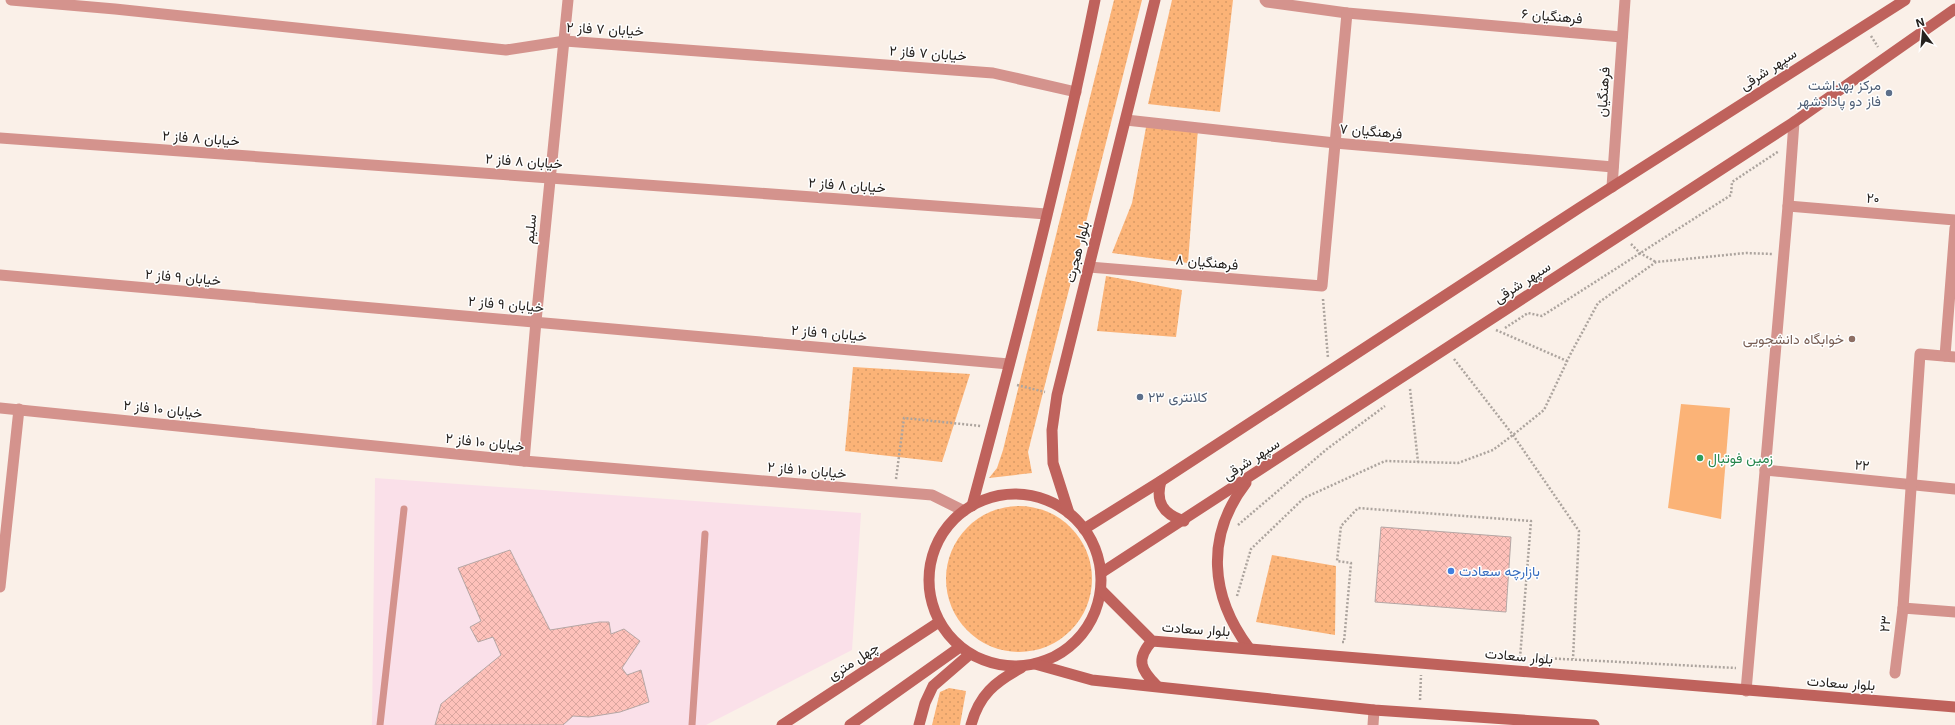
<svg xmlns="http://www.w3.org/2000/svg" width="1955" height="725" viewBox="0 0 1955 725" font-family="Inter,Vazirmatn,sans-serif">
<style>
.medical{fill:#fae0e9}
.grass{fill:url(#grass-dots)}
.garden{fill:#fbb377}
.building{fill:url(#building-cross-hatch);stroke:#b5a7a5}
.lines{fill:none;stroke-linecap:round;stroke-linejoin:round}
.path{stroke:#aca49e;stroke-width:2.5;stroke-dasharray:2 2;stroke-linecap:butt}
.service{stroke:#d4938d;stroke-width:7}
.minor{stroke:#d4938d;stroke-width:11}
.secondary{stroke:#bf625c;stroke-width:11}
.service-dot{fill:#5c6f8a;stroke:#fff;stroke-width:1.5}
.education-dot{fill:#8d6e63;stroke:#fff;stroke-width:1.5}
.leisure-dot{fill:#2e9e5b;stroke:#fff;stroke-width:1.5}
.shop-dot{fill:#3f7fe0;stroke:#fff;stroke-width:1.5}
.labels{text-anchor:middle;stroke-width:3;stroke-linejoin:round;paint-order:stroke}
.street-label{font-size:14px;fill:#26221f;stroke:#fff}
.service-label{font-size:14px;fill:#4e5e75;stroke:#fff;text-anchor:end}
.education-label{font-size:14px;fill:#785e54;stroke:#fff;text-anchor:end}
.leisure-label{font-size:14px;fill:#27864d;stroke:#fff;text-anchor:start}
.shop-label{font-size:14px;fill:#366cbe;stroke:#fff;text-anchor:start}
</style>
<defs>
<pattern id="grass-dots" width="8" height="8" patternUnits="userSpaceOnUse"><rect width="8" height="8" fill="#fbb377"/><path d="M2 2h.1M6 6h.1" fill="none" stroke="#d79a66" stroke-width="1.8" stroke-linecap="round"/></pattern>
<pattern id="building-cross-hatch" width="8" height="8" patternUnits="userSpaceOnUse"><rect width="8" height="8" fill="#fec1ba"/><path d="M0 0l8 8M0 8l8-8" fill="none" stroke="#daa69f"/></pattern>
</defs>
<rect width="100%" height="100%" fill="#faf0e8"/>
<!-- medical -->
<path class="medical" d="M375,478l486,35 -9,137 -146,75h-334z"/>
<!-- grass -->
<g class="grass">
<path d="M1114,0h28l-114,452 4,21 -43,5 8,-10 6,-18z"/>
<path d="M1172,0h61l-13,112 -72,-8z"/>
<path d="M1147,122l51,6 -10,135 -76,-10 20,-50z"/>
<path d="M1106,276l76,14 -6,47 -79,-6z"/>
<path d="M853,367l117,7 -28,88 -97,-11z"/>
<circle cx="1019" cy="579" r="73"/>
<path d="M1272,555l64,11 -1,69 -79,-13z"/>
<path d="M949,688l17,3 -6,34h-28l8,-33z"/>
</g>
<!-- garden -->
<path class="garden" d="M1681,404l49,4 -9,111 -53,-11z"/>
<!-- building -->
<g class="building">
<path d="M1381,527l130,10 -5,75 -131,-10z"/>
<path d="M510,550l40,80 49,-8h10l2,12 13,-5 16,12 -18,27 5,7 14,-5 8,32 -29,10 -31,5 -16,-1 -10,9h-128l6,-21 60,-49 -8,-18 -15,5 -8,-15 11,-6 -23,-53z"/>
</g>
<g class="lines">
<!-- path -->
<g class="path">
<path d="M1871,36l7,11"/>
<path d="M1631,244l9,9 16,9"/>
<path d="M1323,299l5,59"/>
<path d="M1505,328l23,-15 14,3 189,-121 1,-13 47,-31"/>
<path d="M1496,330l71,31"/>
<path d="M1454,359l59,76 66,96 -6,128"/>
<path d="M1017,385l28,7"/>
<path d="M1410,389l8,73"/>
<path d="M896,479l8,-61 77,8"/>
<path d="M1238,525l89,-76 58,-43"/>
<path d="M1237,596l14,-47 53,-51 81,-37 73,2 35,-13 20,-15 31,-25 26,-55 28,-52 58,-41 90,-9 26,1"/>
<path d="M1342,642h2l7,-79 -14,-2 4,-35 17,-18 173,13 -11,137h2"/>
<path d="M1543,658l193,10"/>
<path d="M1420,700l1,-25"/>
</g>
<!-- service -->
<g class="service">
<path d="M380,725l24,-216"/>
<path d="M692,725l13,-191"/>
</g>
<!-- minor -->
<g class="minor">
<path d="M11,0l104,9 391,41 59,-9 428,32 83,19"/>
<path d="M1265,0l2,2 80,11 275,24"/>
<path d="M1126,120l209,23 278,24"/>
<path d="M0,138l1046,76"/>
<path d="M1612,187l13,-187"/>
<path d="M1788,206l167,14"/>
<path d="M1089,267l233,19 25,-273"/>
<path d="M0,275l1009,89"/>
<path d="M1945,356l10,-128"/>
<path d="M0,408l524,53 408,34 32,16"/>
<path d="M524,461l12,-140 32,-321"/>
<path d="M1765,470l190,19"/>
<path d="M0,587l19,-178"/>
<path d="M1903,608l17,-254 35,3"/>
<path d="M1895,673l8,-65 52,4"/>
<path d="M1746,691l42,-485 6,-84"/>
<path d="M1373,725l1,-15"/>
</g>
<!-- secondary -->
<g class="secondary">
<path d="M1161,481c-6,21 2,33 23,40"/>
<path d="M1246,483c-41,53 -36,113 3,165"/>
<circle cx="1015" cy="580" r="86"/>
<path d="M972,506c45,-168 89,-336 123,-506"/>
<path d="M1069,513l-16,-50 -1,-33 5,-35 98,-395"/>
<path d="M1084,529l77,-48 418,-273 326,-208"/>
<path d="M1101,573l693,-451 161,-113"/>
<path d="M1101,590l51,51 803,66"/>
<path d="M1152,641c-17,19 -11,29 5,45"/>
<path d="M1035,664l57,16 282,30 220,15"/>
<path d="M782,725l157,-103"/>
<path d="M850,725l110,-78"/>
<path d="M919,725l6,-22 8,-17 37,-32"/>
<path d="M971,725c8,-30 24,-43 50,-57"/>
</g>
</g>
<!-- markers -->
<g class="service-dot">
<circle cx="1889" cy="93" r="4"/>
<circle cx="1140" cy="397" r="4"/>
</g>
<circle class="education-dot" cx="1852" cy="339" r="4"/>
<circle class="leisure-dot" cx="1700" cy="458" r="4"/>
<circle class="shop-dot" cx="1451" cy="571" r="4"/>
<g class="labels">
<!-- street labels -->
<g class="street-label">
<text transform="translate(1552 16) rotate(5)" y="5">فرهنگیان ۶</text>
<text transform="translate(605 29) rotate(3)" y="5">خیابان ۷ فاز ۲</text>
<text transform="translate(928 53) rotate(4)" y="5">خیابان ۷ فاز ۲</text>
<text transform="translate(1768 69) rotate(-33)" y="5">سپهر شرقی</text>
<text transform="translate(1603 92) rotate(-86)" y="5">فرهنگیان</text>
<text transform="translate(1371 131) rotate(5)" y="5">فرهنگیان ۷</text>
<text transform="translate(201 138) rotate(4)" y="5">خیابان ۸ فاز ۲</text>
<text transform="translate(524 161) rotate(4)" y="5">خیابان ۸ فاز ۲</text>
<text transform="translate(847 185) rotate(4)" y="5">خیابان ۸ فاز ۲</text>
<text transform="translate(1873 198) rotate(5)" y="5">۲۰</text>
<text transform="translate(530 229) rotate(-84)" y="5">سلیم</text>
<text transform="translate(1077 252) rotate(-76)" y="5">بلوار هجرت</text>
<text transform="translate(1207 262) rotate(5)" y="5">فرهنگیان ۸</text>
<text transform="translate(183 277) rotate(5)" y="5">خیابان ۹ فاز ۲</text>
<text transform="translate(1522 282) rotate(-33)" y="5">سپهر شرقی</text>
<text transform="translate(506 304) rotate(5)" y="5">خیابان ۹ فاز ۲</text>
<text transform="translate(829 333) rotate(5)" y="5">خیابان ۹ فاز ۲</text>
<text transform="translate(163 409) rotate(6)" y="5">خیابان ۱۰ فاز ۲</text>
<text transform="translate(485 442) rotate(6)" y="5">خیابان ۱۰ فاز ۲</text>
<text transform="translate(1251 459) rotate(-33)" y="5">سپهر شرقی</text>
<text transform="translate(1862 465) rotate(6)" y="5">۲۲</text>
<text transform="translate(807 470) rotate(5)" y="5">خیابان ۱۰ فاز ۲</text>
<text transform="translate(1885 624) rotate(-83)" y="5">۲۳</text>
<text transform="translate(1196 629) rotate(4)" y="5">بلوار سعادت</text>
<text transform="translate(1519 656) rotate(5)" y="5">بلوار سعادت</text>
<text transform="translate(853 661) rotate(-33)" y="5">چهل متری</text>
<text transform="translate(1841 683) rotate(4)" y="5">بلوار سعادت</text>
</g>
<!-- service labels -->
<g class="service-label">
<text x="1881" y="90">مرکز بهداشت<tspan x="1881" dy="16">فاز دو پادادشهر</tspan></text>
<text x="1148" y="402" text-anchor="start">کلانتری ۲۳</text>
</g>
<!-- education labels -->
<g class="education-label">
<text x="1844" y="344">خوابگاه دانشجویی</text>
</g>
<!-- leisure labels -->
<g class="leisure-label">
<text x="1708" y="463">زمین فوتبال</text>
</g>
<!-- shop labels -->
<g class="shop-label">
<text x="1459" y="576">بازارچه سعادت</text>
</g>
</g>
<!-- north arrow -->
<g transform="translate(1923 32) rotate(344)" stroke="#ffffff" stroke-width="3" paint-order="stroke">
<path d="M0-3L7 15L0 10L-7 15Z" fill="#26221f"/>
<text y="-6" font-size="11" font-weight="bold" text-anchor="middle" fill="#26221f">N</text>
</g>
</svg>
